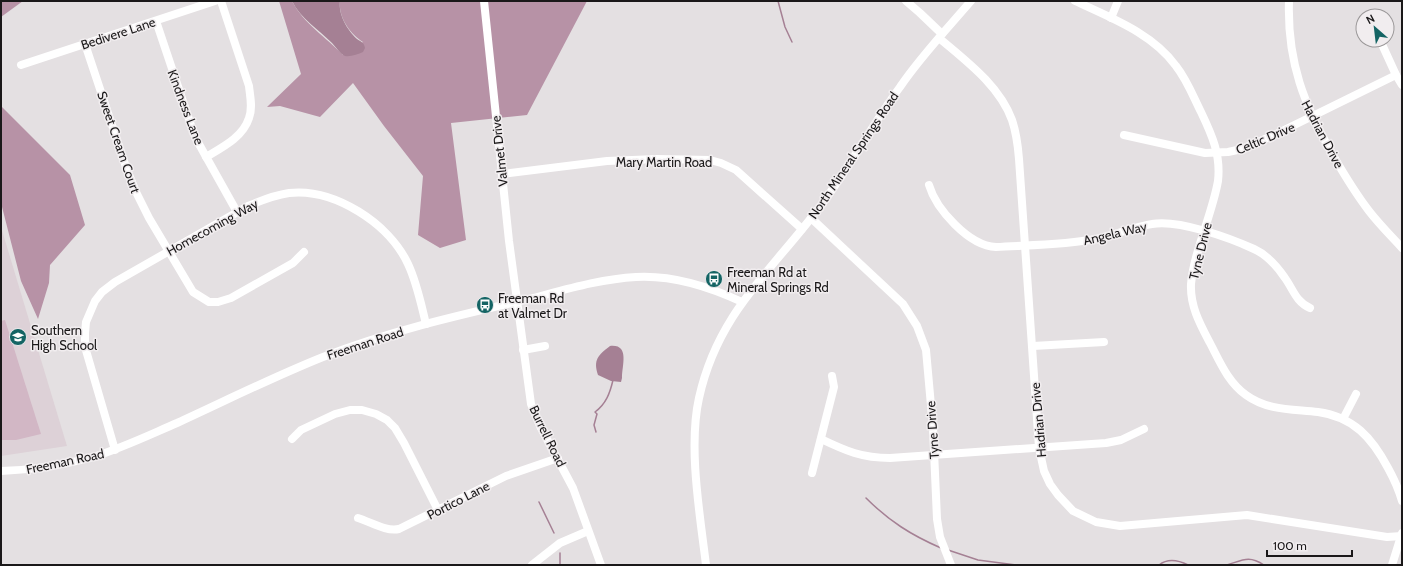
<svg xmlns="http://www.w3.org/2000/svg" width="1403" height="566" viewBox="0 0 1403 566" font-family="Cabin,sans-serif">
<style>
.built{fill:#ddd1d7}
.green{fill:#d2b7c5}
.forest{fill:#b792a6}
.water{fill:#a58094}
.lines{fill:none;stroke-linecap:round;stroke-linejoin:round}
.stream{stroke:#a58094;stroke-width:1.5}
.minor{stroke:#fff;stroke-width:8}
.labels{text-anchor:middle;stroke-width:3;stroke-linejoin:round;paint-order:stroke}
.street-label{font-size:13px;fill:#1a1819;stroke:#f1edef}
.poi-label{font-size:13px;fill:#1a1819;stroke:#f1edef;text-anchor:start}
</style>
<rect width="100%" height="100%" fill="#e4e0e2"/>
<!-- built -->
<path class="built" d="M1,227l66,219 -66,10z"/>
<!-- green -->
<path class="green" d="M5,320l36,114 -25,6h-15v-119z"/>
<!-- forest -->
<g class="forest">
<path d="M1,1h22l-22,16z"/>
<path d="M279,1h13c11,22 34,36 51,54l20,-13c-13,-8 -25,-25 -23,-41h247l-60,114 -76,8 15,117 -26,8 -22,-13 5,-59 -39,-50 -31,-43 -33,34 -40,-11 -13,1 34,-33z"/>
<path d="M1,106l69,69 15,50 -35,40 -1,18 -11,36 -17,-38 -20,-78z"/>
</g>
<!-- water -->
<g class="water">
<path d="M292,1h48c-2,13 7,29 17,38 4,3 7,3 8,9l-2,4c-5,2 -12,5 -18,4 -5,-2 -9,-9 -13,-13 -14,-14 -31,-24 -40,-42z"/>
<path d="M610,346c20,-2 12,19 12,32l-1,4 -10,-1 -13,-6c-5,-15 0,-20 12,-29z"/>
</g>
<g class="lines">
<!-- stream -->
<g class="stream">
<path d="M778,1l7,26 7,15"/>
<path d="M596,432l-2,-7 3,-11 -2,-2c11,-8 15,-19 18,-32"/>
<path d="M866,498c23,23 45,37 75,50"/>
<path d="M539,502l15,31"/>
<path d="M948,550l30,10 38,5"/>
<path d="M560,553v12"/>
<path d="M1159,565c9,-7 19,-5 29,0"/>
<path d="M1227,565c16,-5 22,-10 37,0"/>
</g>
<!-- minor -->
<g class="minor">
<path d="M484,1l25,240 22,163 9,22 33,62 28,77"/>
<path d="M906,1l14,12 22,21"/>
<path d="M1075,1c36,17 77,32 101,65 11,14 17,30 25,46 11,23 20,43 17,69 -6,34 -24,70 -27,103 -1,22 9,40 19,59 10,19 18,39 36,52 22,16 47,14 72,17 36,5 54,26 70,56 6,11 11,22 14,33"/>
<path d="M1289,1c-2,61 15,104 45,156 11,19 22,37 35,54 10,13 22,25 33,37"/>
<path d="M1111,18l7,-17"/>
<path d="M156,21l39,116 42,75"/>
<path d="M939,38c27,23 60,47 73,82 4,12 6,26 7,39l20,289 5,23 6,13 8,11 15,16 23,11 24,4 127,-11 140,22 15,-1"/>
<path d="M1380,40l16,35 6,10"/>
<path d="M85,44l41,123 10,25 13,26 44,74 16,10h9l13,-4 62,-35 11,-11"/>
<path d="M21,65l194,-64"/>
<path d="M1124,135l81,18 23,-1 14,-3 30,-13 124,-61"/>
<path d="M206,157c17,-10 37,-20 43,-39 4,-10 1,-22 0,-32l-28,-85"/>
<path d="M502,174l105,-13 50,-2 53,1 11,3 15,7 66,59"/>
<path d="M929,185c7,24 40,61 67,62 33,-2 68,-2 100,-8 19,-4 37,-12 56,-15 26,-5 78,14 102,25 13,6 23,17 31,29 8,11 11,24 25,30"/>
<path d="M811,218l92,86 14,22 9,24 7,78 4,91 3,18 11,28"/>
<path d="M1033,346l71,-4"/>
<path d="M523,350l22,-4"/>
<path d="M1343,419l13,-25"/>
<path d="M292,439l9,-9 34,-16 15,-4h12l14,4 11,6 8,8 9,15 34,67"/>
<path d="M821,439c25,12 41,19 69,19l216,-15 15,-3 23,-11"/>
<path d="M115,450l-30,-103v-14l1,-11 9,-21 7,-9 13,-10 133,-76c14,-6 27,-11 41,-13 45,-5 100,30 119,71 9,19 13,40 18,60"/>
<path d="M1,471c31,-1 63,-6 92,-14 29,-9 56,-22 84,-34 48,-22 96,-46 146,-66 66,-26 137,-42 206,-58 35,-9 71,-20 107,-22 36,-2 74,10 106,25"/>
<path d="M812,473l22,-86 -2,-11"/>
<path d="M358,518c13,4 28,14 41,11l107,-53 52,-18"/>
<path d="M532,565l28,-22 28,-12"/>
<path d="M706,565c-6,-50 -18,-118 -7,-167 19,-86 73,-127 123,-194 28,-38 50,-79 78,-117 21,-31 47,-58 71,-86"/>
<path d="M1392,565l10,-32"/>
</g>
</g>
<!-- icons -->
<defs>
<g id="bus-disc" transform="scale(0.9)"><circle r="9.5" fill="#146464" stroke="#f1edef"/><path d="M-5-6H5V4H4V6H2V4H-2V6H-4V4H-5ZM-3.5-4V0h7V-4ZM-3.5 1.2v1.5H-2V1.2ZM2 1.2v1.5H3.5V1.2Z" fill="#fff"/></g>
<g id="school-disc" transform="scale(0.9)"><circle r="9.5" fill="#146464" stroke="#f1edef"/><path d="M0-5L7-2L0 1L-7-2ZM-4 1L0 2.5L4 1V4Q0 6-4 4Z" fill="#fff"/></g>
</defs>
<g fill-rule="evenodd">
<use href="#bus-disc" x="714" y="279"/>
<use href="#bus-disc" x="485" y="305"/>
<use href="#school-disc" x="18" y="337"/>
</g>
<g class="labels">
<!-- street labels -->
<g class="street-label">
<text transform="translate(118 33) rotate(-18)" y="5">Bedivere Lane</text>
<text transform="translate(186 107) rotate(69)" y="5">Kindness Lane</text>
<text transform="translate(1323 134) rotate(62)" y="5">Hadrian Drive</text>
<text transform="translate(1265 138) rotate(-23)" y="5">Celtic Drive</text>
<text transform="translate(119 142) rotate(71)" y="5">Sweet Cream Court</text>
<text transform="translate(499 151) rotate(-96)" y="5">Valmet Drive</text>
<text transform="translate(853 155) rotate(-56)" y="5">North Mineral Springs Road</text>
<text x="664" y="167">Mary Martin Road</text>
<text transform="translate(212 227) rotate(-29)" y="5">Homecoming Way</text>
<text transform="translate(1115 233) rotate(-13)" y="5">Angela Way</text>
<text transform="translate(1200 251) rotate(-76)" y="5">Tyne Drive</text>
<text transform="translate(365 343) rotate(-18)" y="5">Freeman Road</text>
<text transform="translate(1038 420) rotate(-95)" y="5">Hadrian Drive</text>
<text transform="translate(932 430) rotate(-94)" y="5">Tyne Drive</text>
<text transform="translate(548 436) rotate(64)" y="5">Burrell Road</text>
<text transform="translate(65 461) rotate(-12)" y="5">Freeman Road</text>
<text transform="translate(458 500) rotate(-27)" y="5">Portico Lane</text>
</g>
<!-- poi labels -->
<g class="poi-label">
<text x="727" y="277">Freeman Rd at<tspan x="727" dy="15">Mineral Springs Rd</tspan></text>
<text x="498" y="303">Freeman Rd<tspan x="498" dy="15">at Valmet Dr</tspan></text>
<text x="31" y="335">Southern<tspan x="31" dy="15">High School</tspan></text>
</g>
</g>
<!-- border -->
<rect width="1403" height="566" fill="none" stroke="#1a1819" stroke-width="4"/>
<!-- north arrow -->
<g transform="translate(1375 28) rotate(332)"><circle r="19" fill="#f1edef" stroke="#9b9899"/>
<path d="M0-3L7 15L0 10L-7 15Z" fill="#146464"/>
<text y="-6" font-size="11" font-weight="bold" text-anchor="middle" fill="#1a1819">N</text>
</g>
<!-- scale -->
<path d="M1267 550v6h85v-6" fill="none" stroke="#1a1819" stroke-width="2"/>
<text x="1273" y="550" font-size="12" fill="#1a1819" stroke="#f1edef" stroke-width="3" paint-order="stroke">100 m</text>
</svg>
